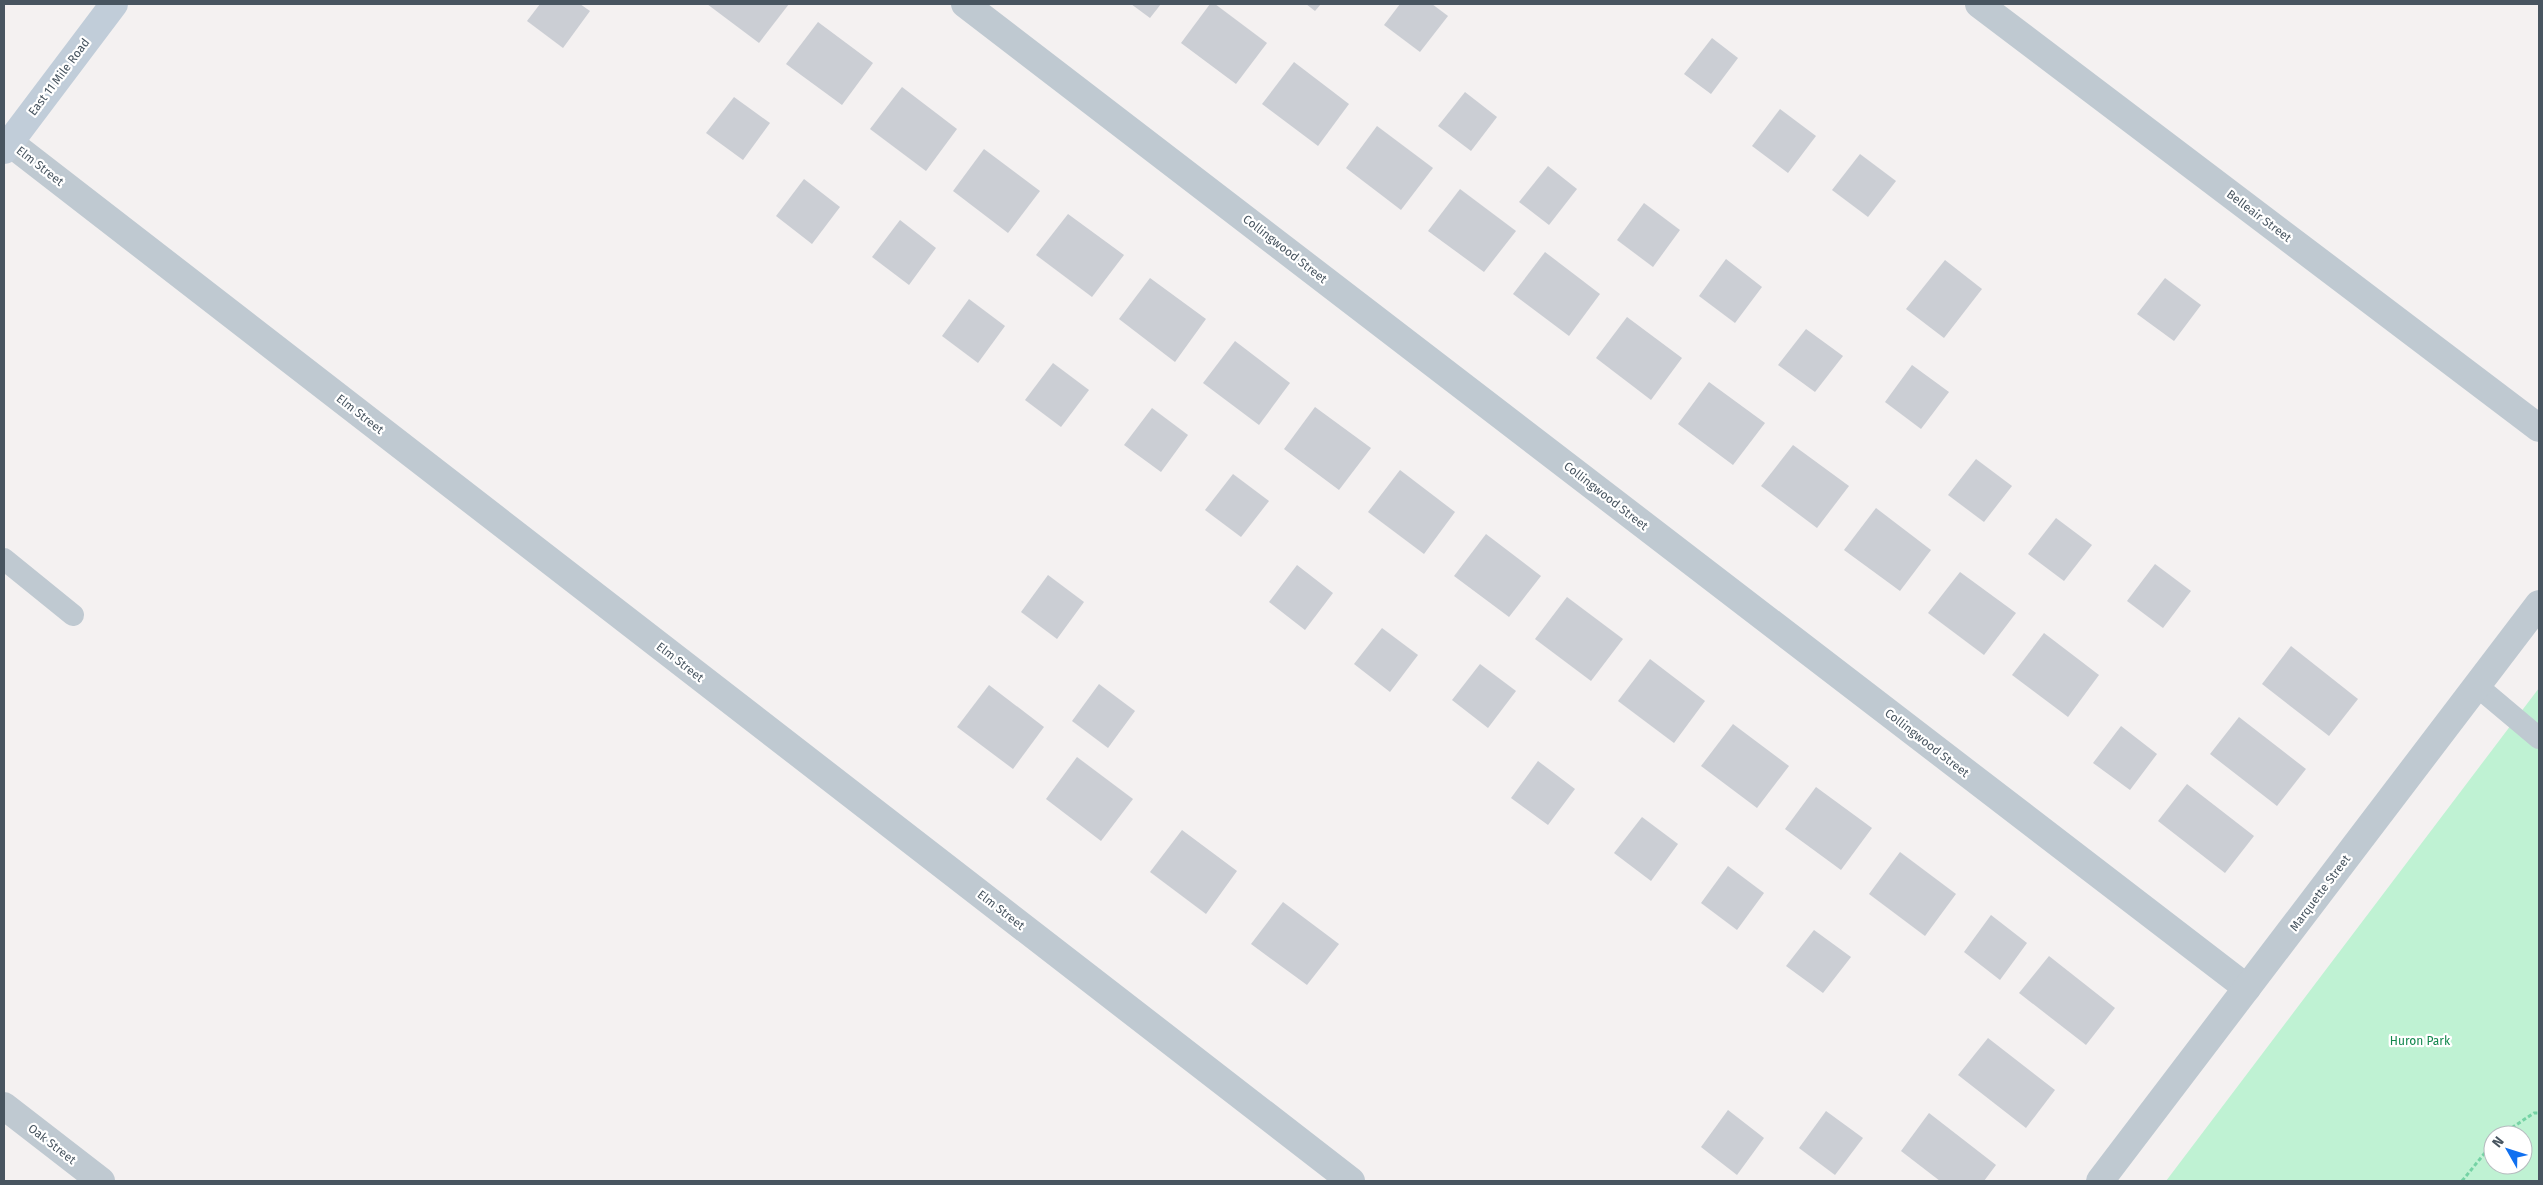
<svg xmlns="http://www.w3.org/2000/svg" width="2543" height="1185" viewBox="0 0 2543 1185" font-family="'Fira Sans',sans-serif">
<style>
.green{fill:#bff2d3;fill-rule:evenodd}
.building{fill:#cbced4}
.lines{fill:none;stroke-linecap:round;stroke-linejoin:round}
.path{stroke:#75d3a5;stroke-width:3;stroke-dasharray:4 2.5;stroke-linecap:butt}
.lane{stroke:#bfc9d1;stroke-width:22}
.street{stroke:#bfc9d1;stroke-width:28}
.secondary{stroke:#c1cdd9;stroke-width:28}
.labels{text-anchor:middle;stroke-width:4.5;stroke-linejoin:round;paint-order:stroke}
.street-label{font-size:12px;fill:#485560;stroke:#fff}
.park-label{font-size:12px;fill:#13884e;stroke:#fff}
</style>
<rect width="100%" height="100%" fill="#f4f1f1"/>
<!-- green -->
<path class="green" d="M2539,688v493h-373zM2493,1135h30v30h-30z"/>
<!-- building -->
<g class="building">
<path d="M540,4h40l10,7 -27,37 -36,-27z"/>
<path d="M707,4h82l-30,39z"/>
<path d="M1131,4h30l-11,14z"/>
<path d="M1210,4h5l52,39 -31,41 -55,-41z"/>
<path d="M1306,4h15l-6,7z"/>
<path d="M1400,4h32l16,12 -28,36 -36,-27z"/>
<path d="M818,22l55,41 -31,42 -56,-41z"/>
<path d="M1712,38l26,20 -27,36 -27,-20z"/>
<path d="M1294,62l55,42 -31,42 -56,-42z"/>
<path d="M902,87l55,42 -31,42 -56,-42z"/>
<path d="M1465,92l32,25 -26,34 -33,-25z"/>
<path d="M734,97l36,26 -27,37 -37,-27z"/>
<path d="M1780,109l36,27 -28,37 -36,-27z"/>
<path d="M1377,126l56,42 -32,42 -55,-42z"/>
<path d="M984,149l56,42 -32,42 -55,-42z"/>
<path d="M1860,154l36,27 -28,36 -36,-27z"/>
<path d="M1548,166l29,23 -28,36 -30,-23z"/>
<path d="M804,179l36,28 -28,37 -36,-28z"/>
<path d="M1460,189l56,42 -32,41 -56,-41z"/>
<path d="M1644,203l36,27 -27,37 -36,-27z"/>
<path d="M1068,214l56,41 -32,42 -56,-42z"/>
<path d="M900,220l36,28 -27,37 -37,-28z"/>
<path d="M1545,252l55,42 -31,42 -56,-42z"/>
<path d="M1726,259l36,28 -27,36 -36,-27z"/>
<path d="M1945,260l37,29 -38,49 -38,-29z"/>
<path d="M1150,278l56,41 -31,43 -56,-43z"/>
<path d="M2165,278l36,27 -27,36 -37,-27z"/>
<path d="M969,299l36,27 -27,37 -36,-27z"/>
<path d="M1627,317l55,41 -31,42 -55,-42z"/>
<path d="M1806,329l37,27 -28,36 -37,-27z"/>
<path d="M1235,341l55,42 -31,42 -56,-42z"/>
<path d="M1053,363l36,27 -28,37 -36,-27z"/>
<path d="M1912,365l37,27 -28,37 -36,-27z"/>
<path d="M1709,382l56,41 -32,42 -55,-41z"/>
<path d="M1315,407l56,41 -32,42 -55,-41z"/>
<path d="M1152,408l36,27 -27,37 -37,-27z"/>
<path d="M1793,445l56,41 -32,42 -56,-42z"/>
<path d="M1976,459l36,27 -28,36 -36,-27z"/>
<path d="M1400,470l55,42 -31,42 -56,-42z"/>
<path d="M1233,474l36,27 -28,36 -36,-27z"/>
<path d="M1876,508l55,42 -31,41 -56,-41z"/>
<path d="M2056,518l36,27 -28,36 -36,-27z"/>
<path d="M1486,534l55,42 -32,41 -55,-41z"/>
<path d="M2155,564l36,27 -28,37 -36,-27z"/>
<path d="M1297,565l36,28 -28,37 -36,-28z"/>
<path d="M1960,572l56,41 -32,42 -56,-42z"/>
<path d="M1048,575l36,27 -27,37 -36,-27z"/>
<path d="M1567,597l56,42 -32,42 -56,-42z"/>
<path d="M1382,628l36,27 -28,37 -36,-28z"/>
<path d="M2044,633l55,42 -31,42 -56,-42z"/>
<path d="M2291,646l67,53 -29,37 -67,-52z"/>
<path d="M1650,659l55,42 -31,42 -56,-42z"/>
<path d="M1480,664l36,27 -28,37 -36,-28z"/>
<path d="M1099,684l36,27 -27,37 -36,-27z"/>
<path d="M989,685l55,42 -31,42 -56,-42z"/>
<path d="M2239,717l67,52 -29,37 -67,-52z"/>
<path d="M1733,724l56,42 -32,42 -56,-42z"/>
<path d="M2121,726l36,28 -27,36 -37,-27z"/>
<path d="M1077,757l56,42 -32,42 -55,-42z"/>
<path d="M1538,761l37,28 -27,36 -37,-27z"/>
<path d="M2187,784l67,52 -29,37 -67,-52z"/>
<path d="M1816,787l56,41 -31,42 -56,-41z"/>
<path d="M1642,817l36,27 -27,37 -37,-28z"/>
<path d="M1182,830l55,41 -31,43 -56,-42z"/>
<path d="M1900,852l56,42 -31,42 -56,-42z"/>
<path d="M1728,866l36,27 -27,37 -36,-27z"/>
<path d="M1283,902l56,42 -32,41 -56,-41z"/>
<path d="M1991,915l36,28 -27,37 -36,-28z"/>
<path d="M1814,930l37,27 -28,36 -37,-27z"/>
<path d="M2049,956l66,52 -29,37 -67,-52z"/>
<path d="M1988,1038l67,52 -29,38 -68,-53z"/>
<path d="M1728,1110l36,28 -27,37 -36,-28z"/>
<path d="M1826,1111l37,27 -28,37 -36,-27z"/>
<path d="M1929,1113l67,52 -12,16h-44l-39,-30z"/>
</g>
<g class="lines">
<!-- path -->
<g class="path">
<path d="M2501,1135l33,-22h5"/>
<path d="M2462,1181l31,-38"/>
</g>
<!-- lane -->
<g class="lane">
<path d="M4,559l69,56"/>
<path d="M2477,686l62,52"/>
</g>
<!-- street -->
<g class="street">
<path d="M965,4l1282,984"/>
<path d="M1979,4l560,424"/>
<path d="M9,142l1342,1039"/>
<path d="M4,1106l97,75"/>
<path d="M2100,1181l439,-577"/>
</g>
<!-- secondary -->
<path class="secondary" d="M4,150l110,-146"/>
</g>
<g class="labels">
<!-- street labels -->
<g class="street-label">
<text transform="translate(59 77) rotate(-53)" y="4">East 11 Mile Road</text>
<text transform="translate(40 166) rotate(38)" y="4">Elm Street</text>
<text transform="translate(2259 216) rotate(37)" y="4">Belleair Street</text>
<text transform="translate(1285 249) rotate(38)" y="4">Collingwood Street</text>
<text transform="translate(360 414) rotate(38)" y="4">Elm Street</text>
<text transform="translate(1606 496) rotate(38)" y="4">Collingwood Street</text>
<text transform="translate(680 662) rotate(38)" y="4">Elm Street</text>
<text transform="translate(1927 743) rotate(38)" y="4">Collingwood Street</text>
<text transform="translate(2320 893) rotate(-53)" y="4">Marquette Street</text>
<text transform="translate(1001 910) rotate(38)" y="4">Elm Street</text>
<text transform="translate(52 1144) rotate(38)" y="4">Oak Street</text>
</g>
<!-- park labels -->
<g class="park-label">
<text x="2420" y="1045">Huron Park</text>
</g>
</g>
<!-- border -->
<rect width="2543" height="1185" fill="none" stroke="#485560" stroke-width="10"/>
<!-- north arrow -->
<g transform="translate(2508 1150) rotate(309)"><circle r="24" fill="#ffffff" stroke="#b6bbbf"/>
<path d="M0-4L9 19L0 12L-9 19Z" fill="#1070f0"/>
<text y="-8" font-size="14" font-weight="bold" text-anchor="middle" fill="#485560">N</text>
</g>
</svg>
